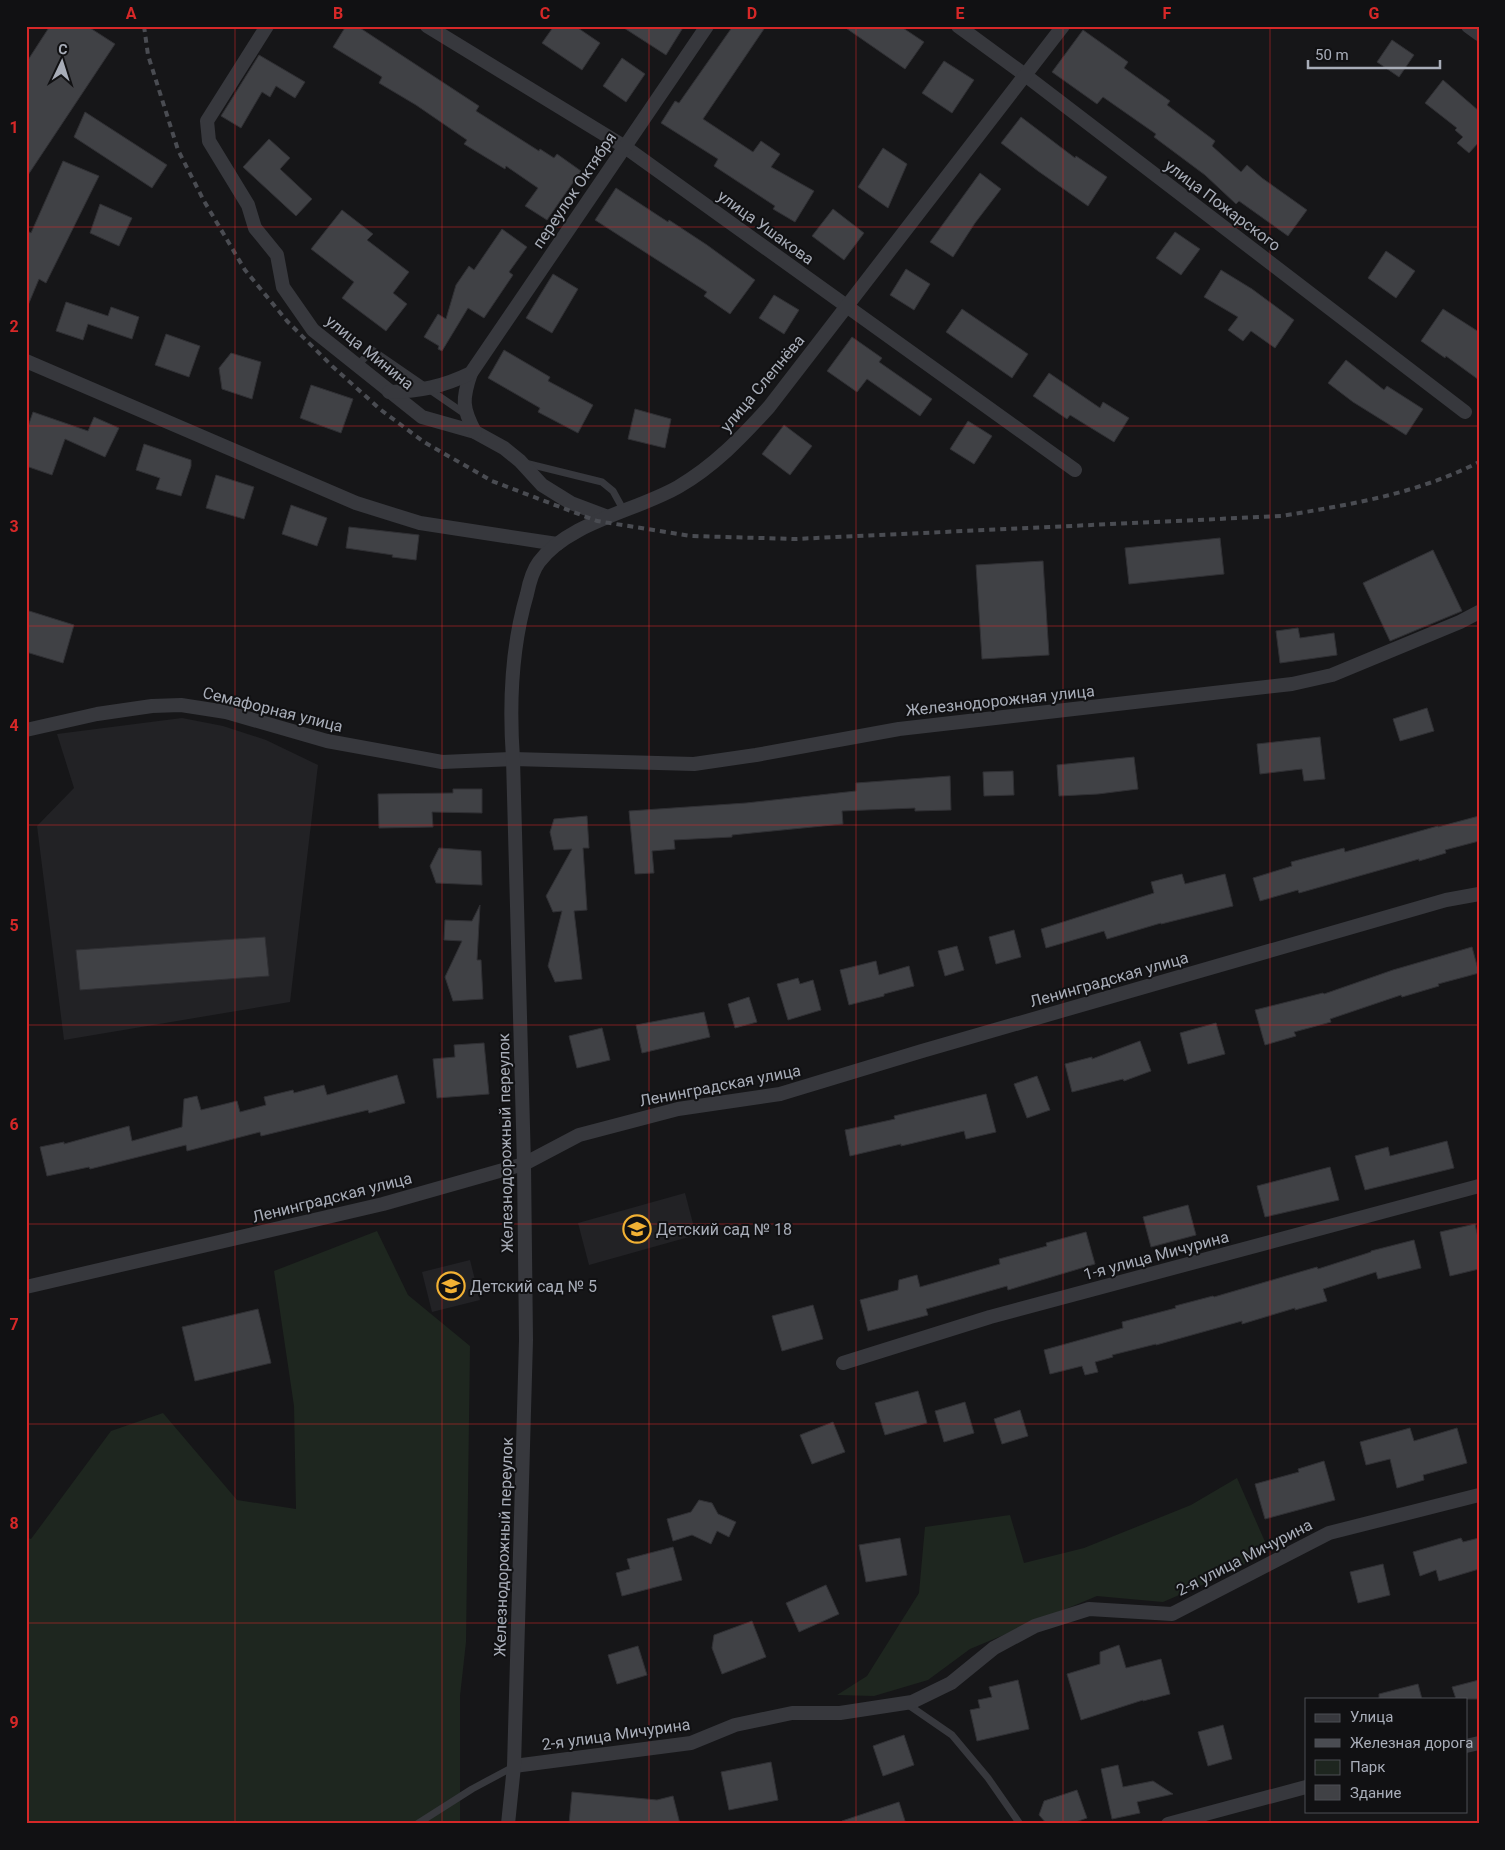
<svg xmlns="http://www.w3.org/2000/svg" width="1505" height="1850" viewBox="0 0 1505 1850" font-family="Roboto,sans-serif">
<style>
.built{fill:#222225}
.green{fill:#1e261f}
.building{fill:#404145;stroke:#303034}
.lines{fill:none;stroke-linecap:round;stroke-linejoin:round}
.service{stroke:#37383d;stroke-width:7}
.minor{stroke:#37383d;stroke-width:14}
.rail{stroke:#4a4c52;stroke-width:4;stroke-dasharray:6 5;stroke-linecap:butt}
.grid{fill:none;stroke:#d62828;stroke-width:1;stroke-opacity:0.55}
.labels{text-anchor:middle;stroke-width:4;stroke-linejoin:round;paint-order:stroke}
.street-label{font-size:16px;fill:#a8adb8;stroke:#111113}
.poi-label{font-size:16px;fill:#a8adb8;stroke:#111113;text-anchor:start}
.neatline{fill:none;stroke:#d62828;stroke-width:2}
.grid-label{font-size:16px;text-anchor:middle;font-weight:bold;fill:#d62828}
</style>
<rect width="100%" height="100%" fill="#161618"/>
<!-- built -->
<g class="built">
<path d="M182,718l41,8 43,14 52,25 -28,237 -226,38 -27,-214 37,-38 -17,-54z"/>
<path d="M685,1193l11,42 -107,30 -11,-42z"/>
<path d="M470,1260l10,40 -48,12 -10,-40z"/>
</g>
<!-- green -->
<g class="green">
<path d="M377,1231l31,64 62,51 -4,296 -6,54v128h-434v-287l5,2 80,-108 52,-18 74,87 59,9 -2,-103 -20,-135z"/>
<path d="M1237,1478l29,66 -27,25 -76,33 -66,-6 -127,53 -42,31 -54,16 -37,-1 30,-19 52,-83 6,-66 85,-12 14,48 60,-15 107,-43z"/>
</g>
<!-- building -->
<g class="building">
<path d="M50,26h37l28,18 -89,134v-115z"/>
<path d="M346,26h11l122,80 -3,5 63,40 1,-2 14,9 3,-4 24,17 -34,49 -22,-14 13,-18 -32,-22 -1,3 -41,-25 3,-4 -51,-35 -37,-22 3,-6 -49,-30z"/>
<path d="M554,26h21l25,17 -18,27 -40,-27z"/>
<path d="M621,26h63l-18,29z"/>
<path d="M733,26h33l-63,93 50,33 8,-11 19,13 -9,13 43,24 -19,31 -22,-13 2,-3 -61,-40 4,-7 -57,-36 14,-22 4,2z"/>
<path d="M843,26h57l24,16 -19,27z"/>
<path d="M1083,30l45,32 -4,6 46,33 -3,4 48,36 -3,5 29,26 6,-7 15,13 45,32 -19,26 -49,-35 -3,3 -31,-29 -51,-38 2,-3 -53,-37 -6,7 -45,-32z"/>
<path d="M1392,40l22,15 -15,22 -22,-15z"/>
<path d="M259,55l46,27 -10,16 -19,-12 -6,11 -8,-5 -21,36 -20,-12z"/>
<path d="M622,58l23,16 -19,28 -23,-16z"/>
<path d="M944,61l30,19 -22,33 -30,-20z"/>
<path d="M1443,80l36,31v31l-10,11 -12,-10 6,-6 -8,-7 2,-2 -32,-25z"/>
<path d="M85,112l82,53 -15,23 -78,-51z"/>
<path d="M1021,117l54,41 1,-2 31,21 -19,29 -50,-35 -37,-28z"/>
<path d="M269,139l21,19 -10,11 32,30 -16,17 -53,-49z"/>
<path d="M883,148l24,16 -19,44 -30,-21z"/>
<path d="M63,161l36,15 -53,107 -7,-4 -13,31v-80l5,3z"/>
<path d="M980,173l21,16 -26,34 -22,34 -23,-15z"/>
<path d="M616,188l52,34 1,-2 38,25 48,35 -25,34 -26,-18 3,-4 -112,-72z"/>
<path d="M100,204l32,14 -13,28 -29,-13z"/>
<path d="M833,209l31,24 -20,27 -32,-24z"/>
<path d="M342,210l31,24 -6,6 42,32 -16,21 14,11 -21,27 -44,-33 12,-16 -43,-33z"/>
<path d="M502,229l25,18 -18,25 4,3 -29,43 -16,-10 -26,43 -4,-2 1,-3 -15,-9 14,-23 8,5 10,-34 13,-19 5,4z"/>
<path d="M1175,232l25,17 -19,26 -25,-17z"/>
<path d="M1386,251l29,20 -19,27 -28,-20z"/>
<path d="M906,269l24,15 -16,26 -24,-15z"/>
<path d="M1221,270l31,19 42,31 -19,28 -24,-17 -8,10 -15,-11 10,-13 -34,-20z"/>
<path d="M553,274l25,15 -26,44 -26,-15z"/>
<path d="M774,295l25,15 -15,24 -25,-16z"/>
<path d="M66,302l42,14 3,-9 28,10 -7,22 -44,-15 -5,16 -27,-9z"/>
<path d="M962,309l66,45 -16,24 -66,-46z"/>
<path d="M1443,309l36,23v48l-33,-24 -1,2 -24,-17z"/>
<path d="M166,334l34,12 -11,31 -34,-12z"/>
<path d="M852,337l30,21 -3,4 53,37 -12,17 -53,-37 -10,13 -30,-21z"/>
<path d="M504,350l46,27 -2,4 45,24 -15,28 -40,-21 2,-4 -52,-30z"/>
<path d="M231,353l30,9 -9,37 -30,-10 -3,-21z"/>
<path d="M1346,360l38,30 3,-4 36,23 -17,26 -53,-33 -25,-19z"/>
<path d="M1049,373l51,35 3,-6 26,16 -15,24 -44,-27 -3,4 -34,-23z"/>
<path d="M311,385l42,14 -12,34 -41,-15z"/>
<path d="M635,409l36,10 -6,29 -37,-9z"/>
<path d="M33,412l55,19 6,-14 25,11 -14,29 -40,-18 -13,36 -26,-9v-34z"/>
<path d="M968,421l24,15 -18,28 -24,-15z"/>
<path d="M784,425l28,21 -22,29 -28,-21z"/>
<path d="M144,444l47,16v6l-10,30 -25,-7 4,-11 -24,-8z"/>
<path d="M216,475l38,12 -10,32 -38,-11z"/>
<path d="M291,505l36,13 -10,28 -35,-12z"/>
<path d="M349,527l70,8 -3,25 -24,-3 1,-2 -47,-7z"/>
<path d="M1220,538l4,36 -95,10 -4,-36z"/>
<path d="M1433,550l29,61 -72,30 -27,-58z"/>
<path d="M1043,561l6,94 -67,4 -6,-94z"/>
<path d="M26,610l48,15 -11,38 -37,-11z"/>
<path d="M1298,628l2,10 34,-5 3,22 -57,8 -4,-32z"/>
<path d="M1427,708l7,23 -34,10 -7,-22z"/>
<path d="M1320,737l5,42 -21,2 -2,-12 -42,5 -3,-30z"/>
<path d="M1134,757l4,32 -40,5 -39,2 -2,-31z"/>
<path d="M1013,771l1,24 -30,1 -1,-24z"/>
<path d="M950,776l1,34 -36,1v-3l-73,3 1,13 -111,11v2l-58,3 1,9 -23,2 2,22 -19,1 -6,-63 117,-8 110,-12v-8z"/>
<path d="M453,789h29v24l-50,-1 1,15 -54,1 -1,-34 75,-1z"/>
<path d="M587,816l2,32h-6l4,62 -13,1 8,68 -27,3 -7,-16 14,-55 -9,1 -7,-16 26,-47 -18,1 -4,-18 4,-13z"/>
<path d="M1479,816v25l-34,9 1,3 -27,8v-2l-120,34 -1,-3 -38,11 -7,-23 39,-12 -1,-4 53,-14 1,4 93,-26v1z"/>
<path d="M439,848l42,3 1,34 -46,-2 -6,-17z"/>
<path d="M1182,874l3,10 40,-10 8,32 -72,18v-1l-54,16 -3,-8 -58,17 -5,-19 113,-36 -3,-11z"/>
<path d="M480,905l-3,55h4l2,39 -30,2 -8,-24 17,-36 -18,-1 1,-20 27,1z"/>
<path d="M1014,930l7,27 -25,7 -7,-27z"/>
<path d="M265,937l4,39 -189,14 -4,-40z"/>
<path d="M957,946l7,24 -19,6 -7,-25z"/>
<path d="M1472,947l7,26 -41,11 1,2 -37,11 -1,-2 -71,24 1,3 -37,10 2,4 -31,9 -10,-35 68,-17 1,1 69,-24z"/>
<path d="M876,961l3,14 30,-9 5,20 -30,8v2l-35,9 -9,-35z"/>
<path d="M798,978l2,6 13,-4 8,30 -33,10 -11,-36z"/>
<path d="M749,997l8,25 -22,6 -7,-24z"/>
<path d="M704,1012l6,25 -68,16 -6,-28z"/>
<path d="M1216,1023l9,31 -37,10 -8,-31z"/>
<path d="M602,1028l8,32 -33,8 -8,-32z"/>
<path d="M1140,1041l11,30 -27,10 -1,-2 -51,13 -7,-28 27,-7v2z"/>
<path d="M484,1043l5,51 -52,4 -4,-39 22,-2 -1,-12z"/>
<path d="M397,1075l8,28 -36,10 -1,-3 -107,26 -1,-4 -73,19 -1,-6 -96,24 -1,-2 -42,9 -7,-29 24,-5v2l65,-18 3,15 50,-14 2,-28 13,-3 4,14 36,-9 3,11 26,-7 -2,-8 29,-7 1,3 30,-8 3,10z"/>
<path d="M1037,1076l13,34 -23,8 -13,-34z"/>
<path d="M986,1094l10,38 -30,7 -2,-8 -63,15v-2l-51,12 -5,-26 50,-11 -1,-3z"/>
<path d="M1447,1141l7,27 -89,22 -10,-34 33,-9 2,9z"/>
<path d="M1330,1167l9,33 -74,17 -8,-31z"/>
<path d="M1188,1205l8,30 -45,12 -8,-30z"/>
<path d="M1475,1224l4,18v27l-29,7 -10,-44z"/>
<path d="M1086,1232l9,32 -87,26 -1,-4 -81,23 2,6 -60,16 -8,-31 38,-10 1,-10 18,-5 3,12 80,-23 -1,-5 48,-13 -1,-3z"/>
<path d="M1414,1240l7,28 -43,11 -2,-7 -53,17 4,12 -32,9v-2l-53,16v-3l-86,24v-1l-44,11 1,2 -18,5 3,10 -13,3 -3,-9 -32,8 -6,-24 79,-22 -1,-6 54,-14 -1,-2 38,-10 1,1 72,-21 31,-9 1,2 53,-17v-1z"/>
<path d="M813,1305l10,34 -41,12 -10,-35z"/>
<path d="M258,1309l13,54 -76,18 -13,-54z"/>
<path d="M918,1391l9,32 -42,12 -10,-32z"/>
<path d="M965,1402l9,31 -30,9 -9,-31z"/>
<path d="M1020,1410l8,26 -26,8 -8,-25z"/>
<path d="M833,1422l12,30 -33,12 -12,-29z"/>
<path d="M1410,1428l4,13 43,-13 10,35 -44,12 1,5 -27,8 -7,-29 -24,6 -6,-23z"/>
<path d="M1324,1461l11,39 -70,19 -10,-35 44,-12 -1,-3z"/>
<path d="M699,1500l13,3 6,11 18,8 -7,15 -12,-6 -6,13 -19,-9 -19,6 -6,-22 24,-7z"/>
<path d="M900,1538l7,37 -41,7 -7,-37z"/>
<path d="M1461,1538l2,4 16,-4v31l-40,12 -3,-11 -16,6 -7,-24z"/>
<path d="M673,1547l9,33 -60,16 -6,-23 14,-4 -3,-10z"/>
<path d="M1383,1564l7,31 -32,8 -8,-31z"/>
<path d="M826,1585l13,29 -40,18 -13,-29z"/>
<path d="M752,1621l14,36 -44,17 -10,-26 2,-13z"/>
<path d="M1119,1645l7,23 35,-9 9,35 -27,7v-1l-62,20 -14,-46 33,-10v-12z"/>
<path d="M638,1646l9,29 -30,9 -9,-29z"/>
<path d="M1018,1680l11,49 -52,12 -7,-31 10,-2 -2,-8 14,-3 -3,-10z"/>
<path d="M1479,1680v19h-23l-4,-12z"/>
<path d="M1418,1684l4,15h-43v-5z"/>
<path d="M1223,1725l9,34 -24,7 -10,-34z"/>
<path d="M904,1735l10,30 -31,11 -10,-30z"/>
<path d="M771,1762l7,38 -49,10 -8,-38z"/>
<path d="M1118,1765l5,22 30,-6 20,13 -36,8 3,11 -28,6 -11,-50z"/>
<path d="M1077,1790l10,28 -17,6h-23l-8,-9 5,-14z"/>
<path d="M572,1792l85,8 16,-4 7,28h-111z"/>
<path d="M899,1802l7,22h-63l-1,-3z"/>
</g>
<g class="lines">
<!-- service -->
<g class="service">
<path d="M358,365l14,-15 93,64"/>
<path d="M525,463l77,19 11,9 11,20"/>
<path d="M907,1704l45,31 36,43 32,46"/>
<path d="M417,1824l55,-35 41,-22"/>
</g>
<!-- minor -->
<g class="minor">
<path d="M267,26l-60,95 2,20 39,64 7,23 22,27 6,32 30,43 109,87 53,15 29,16 16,13 22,24 29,18 37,14"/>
<path d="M427,26l198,121 450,323"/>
<path d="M958,26l67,49 440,337"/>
<path d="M1468,26l11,8"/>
<path d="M26,361l330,142 64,20 137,21"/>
<path d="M471,373c-9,26 -9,35 4,59"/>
<path d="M389,392c32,-1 53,-5 82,-19l236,-347"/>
<path d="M26,730l71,-16 55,-8 29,-1 45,7 101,29 115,21 71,-3 181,5 62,-9 143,-26 393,-45 40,-9 128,-53 19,-10"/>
<path d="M26,1287l357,-83 141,-40 55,-29 99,-26 102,-15 142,-43 524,-151 33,-6"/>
<path d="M843,1363l147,-46 489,-131"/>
<path d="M1466,1746l13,-3"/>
<path d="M514,1766l177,-23 44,-18 57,-12h48l72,-11 39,-19 43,-35 41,-22 54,-17 83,5 157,-81 150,-38"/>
<path d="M508,1824l6,-58 12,-426 -2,-176 -11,-405c-4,-56 -2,-111 14,-165 2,-10 6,-24 12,-32 30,-40 97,-51 139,-75 36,-21 63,-49 91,-80l294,-381"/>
<path d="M1168,1824l138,-37"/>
</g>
<!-- rail -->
<path class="rail" d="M144,26l4,29 30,95 26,51 41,69 42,51 45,45 49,44 43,32 68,39 105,40 94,15 104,3 486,-23c67,-11 136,-22 198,-54"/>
</g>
<!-- grid -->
<path class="grid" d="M235,26v1798M442,26v1798M649,26v1798M856,26v1798M1063,26v1798M1270,26v1798M26,227h1453M26,426h1453M26,626h1453M26,825h1453M26,1025h1453M26,1224h1453M26,1424h1453M26,1623h1453"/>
<!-- icons -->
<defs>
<g id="school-ring" transform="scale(1.4375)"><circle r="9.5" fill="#111113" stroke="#f2b134" stroke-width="1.5"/><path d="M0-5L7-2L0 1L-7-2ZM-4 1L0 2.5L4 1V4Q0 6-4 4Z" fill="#f2b134"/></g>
</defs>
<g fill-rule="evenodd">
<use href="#school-ring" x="637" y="1229"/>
<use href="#school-ring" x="451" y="1286"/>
</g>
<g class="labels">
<!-- street labels -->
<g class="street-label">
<text transform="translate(574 190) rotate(-56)" y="6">переулок Октября</text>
<text transform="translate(1223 205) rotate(37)" y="6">улица Пожарского</text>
<text transform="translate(766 227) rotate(36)" y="6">улица Ушакова</text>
<text transform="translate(370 352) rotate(39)" y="6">улица Минина</text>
<text transform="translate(762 383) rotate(-50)" y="6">улица Слепнёва</text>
<text transform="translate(1000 700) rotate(-6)" y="6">Железнодорожная улица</text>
<text transform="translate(273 709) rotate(14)" y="6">Семафорная улица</text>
<text transform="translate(1109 979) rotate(-16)" y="6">Ленинградская улица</text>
<text transform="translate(720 1085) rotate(-11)" y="6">Ленинградская улица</text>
<text transform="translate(505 1143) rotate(-91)" y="6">Железнодорожный переулок</text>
<text transform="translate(332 1197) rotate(-14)" y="6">Ленинградская улица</text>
<text transform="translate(1156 1255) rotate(-15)" y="6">1-я улица Мичурина</text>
<text transform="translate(503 1547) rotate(-88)" y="6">Железнодорожный переулок</text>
<text transform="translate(1244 1557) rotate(-27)" y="6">2-я улица Мичурина</text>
<text transform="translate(616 1734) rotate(-8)" y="6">2-я улица Мичурина</text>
</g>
<!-- poi labels -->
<g class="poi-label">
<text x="656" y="1235">Детский сад № 18</text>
<text x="470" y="1292">Детский сад № 5</text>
</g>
</g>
<!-- border -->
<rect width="1505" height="1850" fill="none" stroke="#111113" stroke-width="55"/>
<!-- legend -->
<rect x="1305" y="1698" width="162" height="115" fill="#111113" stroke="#4d4f55"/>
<rect x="1315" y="1714" width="25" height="8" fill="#37383d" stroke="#4d4f55"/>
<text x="1350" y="1722" font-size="15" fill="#a8adb8">Улица</text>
<rect x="1315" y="1739" width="25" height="8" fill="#4a4c52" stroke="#4d4f55"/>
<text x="1350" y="1748" font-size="15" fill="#a8adb8">Железная дорога</text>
<rect x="1315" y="1760" width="25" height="15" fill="#1e261f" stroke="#4d4f55"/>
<text x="1350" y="1772" font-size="15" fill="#a8adb8">Парк</text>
<rect x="1315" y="1785" width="25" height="15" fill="#404145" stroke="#4d4f55"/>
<text x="1350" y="1798" font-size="15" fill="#a8adb8">Здание</text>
<!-- north arrow -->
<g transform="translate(62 62) rotate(4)" stroke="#111113" stroke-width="4" paint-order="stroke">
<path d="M0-4L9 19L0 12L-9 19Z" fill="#a8adb8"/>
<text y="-8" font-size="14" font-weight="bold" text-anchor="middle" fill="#a8adb8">С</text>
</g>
<!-- scale -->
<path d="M1308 60v8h132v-8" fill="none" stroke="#a8adb8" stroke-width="2.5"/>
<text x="1315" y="60" font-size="15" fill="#a8adb8" stroke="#111113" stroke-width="4" paint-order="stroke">50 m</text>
<rect x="28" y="28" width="1450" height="1794" class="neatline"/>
<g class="grid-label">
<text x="131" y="19">A</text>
<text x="338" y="19">B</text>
<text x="545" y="19">C</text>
<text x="752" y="19">D</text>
<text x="960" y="19">E</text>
<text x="1167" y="19">F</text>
<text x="1374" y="19">G</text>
<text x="14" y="133">1</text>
<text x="14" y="332">2</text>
<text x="14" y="532">3</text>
<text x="14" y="731">4</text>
<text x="14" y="931">5</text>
<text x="14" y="1130">6</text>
<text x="14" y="1330">7</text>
<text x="14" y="1529">8</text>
<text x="14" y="1728">9</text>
</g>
</svg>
